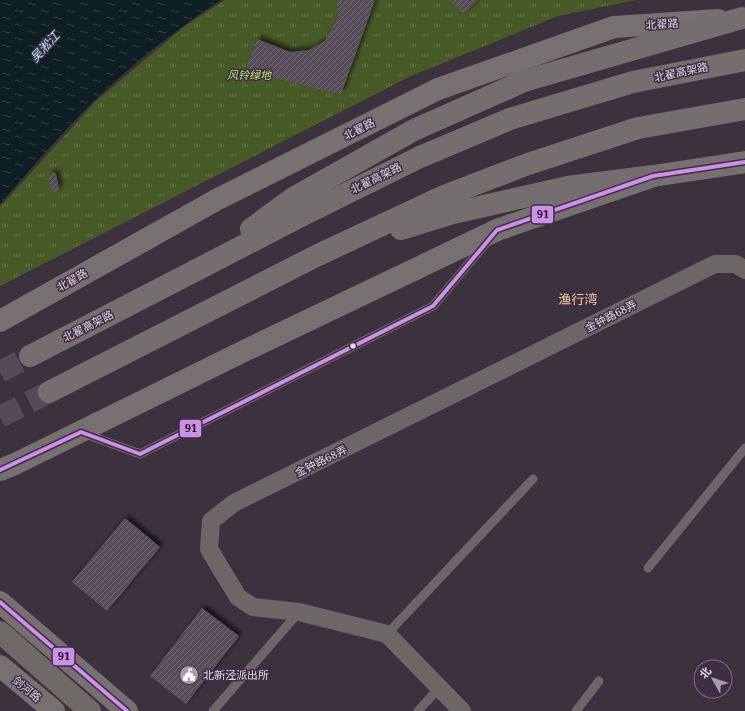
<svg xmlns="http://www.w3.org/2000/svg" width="745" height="711" viewBox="0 0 745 711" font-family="'Noto Serif','Noto Sans SC',serif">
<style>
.park{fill:url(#park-tufts)}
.water{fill:url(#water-ripples)}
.building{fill:url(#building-hatch);filter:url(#shadow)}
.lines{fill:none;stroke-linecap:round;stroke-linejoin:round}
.trunk-tunnel{stroke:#554b57;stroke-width:22;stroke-dasharray:22 11;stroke-linecap:butt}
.service{stroke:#6c6766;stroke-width:9}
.minor{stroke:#6c6766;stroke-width:18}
.secondary{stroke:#6f6968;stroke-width:22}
.primary{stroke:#777070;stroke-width:22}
.trunk{stroke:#756e6e;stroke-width:22}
.bus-1-casing{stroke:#3f2d43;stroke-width:7}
.bus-1{stroke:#ce8fe9;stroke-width:4}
.bus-dot{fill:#e3d7e5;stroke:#3f2d43;stroke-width:1.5}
.labels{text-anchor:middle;stroke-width:3;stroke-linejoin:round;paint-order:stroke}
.street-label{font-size:11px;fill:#e3d7e5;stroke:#3f2d43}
.park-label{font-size:11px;font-style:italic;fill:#b6e870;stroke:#3f2d43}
.poi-label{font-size:11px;fill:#e3d7e5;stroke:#3f2d43;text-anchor:start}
.water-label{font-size:12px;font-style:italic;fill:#b1effa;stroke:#3f2d43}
.quarter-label{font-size:13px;fill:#f8cf9c;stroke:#3f2d43}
.line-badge{stroke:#3f2d43;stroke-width:1.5}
.pale-badge-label{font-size:11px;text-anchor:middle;font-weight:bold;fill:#111}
</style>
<defs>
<pattern id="park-tufts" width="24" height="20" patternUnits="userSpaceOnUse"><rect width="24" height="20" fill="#465a25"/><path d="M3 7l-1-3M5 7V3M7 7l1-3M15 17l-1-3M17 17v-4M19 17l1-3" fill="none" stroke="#617144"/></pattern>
<pattern id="water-ripples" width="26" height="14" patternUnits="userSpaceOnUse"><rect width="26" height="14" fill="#0e1f23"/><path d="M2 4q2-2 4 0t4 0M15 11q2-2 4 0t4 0" fill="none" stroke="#313f43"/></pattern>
<pattern id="building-hatch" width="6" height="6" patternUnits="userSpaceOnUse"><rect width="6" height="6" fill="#564e58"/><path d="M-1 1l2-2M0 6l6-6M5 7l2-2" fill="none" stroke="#6e6770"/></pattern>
<filter id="shadow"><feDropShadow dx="3.5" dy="-3.5" stdDeviation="2" flood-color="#0009"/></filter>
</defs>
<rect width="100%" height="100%" fill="#3c323e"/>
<!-- park -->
<path class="park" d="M225,0h411l-78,16 -149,61 -409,209v-79l96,-106 89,-75z"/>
<!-- water -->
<path class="water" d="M0,0h221c-45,29 -87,63 -126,100 -34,33 -64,69 -95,104z"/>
<!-- building -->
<g class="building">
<path d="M337,0h38l-34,94 -96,-23 12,-32 33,13 19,-2 16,-9 13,-24z"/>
<path d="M450,0h28l-14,14z"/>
<path d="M54,172l2,2 3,14 -3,5 -5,-4 -3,-13z"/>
<path d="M125,518l35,29 -53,64 -35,-29z"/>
<path d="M202,608l37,28 -53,68 -36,-28z"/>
</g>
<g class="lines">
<!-- trunk-tunnel -->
<g class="trunk-tunnel">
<path d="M0,372l30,-16"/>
<path d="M0,417l49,-25"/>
</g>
<!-- service -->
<g class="service">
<path d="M83,433l57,21 293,-148 54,-64"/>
<path d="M648,568l97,-120"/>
<path d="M387,634l146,-155"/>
<path d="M213,711l86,-99"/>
<path d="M418,711l22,-24"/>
<path d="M576,711l23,-30"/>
</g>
<!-- minor -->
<path class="minor" d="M462,711l-75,-77 -88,-22 -46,-5 -15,-10 -29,-48 2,-28 23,-18 481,-239h21l9,6"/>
<!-- secondary -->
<path class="secondary" d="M0,632l90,79"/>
<!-- primary -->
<g class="primary">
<path d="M0,321l218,-122 220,-110 176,-62 104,-7"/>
<path d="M0,470l15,-6 229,-113 253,-121 156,-54 92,-14"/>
<path d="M0,602l127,109"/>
<path d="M0,666l54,45"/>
</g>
<!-- trunk -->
<g class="trunk">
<path d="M251,229l42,-31 121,-68 110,-49 218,-63"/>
<path d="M401,229l52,-16 115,-26 85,-11"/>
<path d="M30,356l269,-139 121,-60 90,-38 123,-37 112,-22"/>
<path d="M49,392l269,-137 126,-59 84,-32 110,-36 107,-19"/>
</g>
<!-- bus-1 casing -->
<g class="bus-1-casing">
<g id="bus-1">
<path d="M0,470l81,-38 59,22 293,-148 64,-76 156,-54 92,-14"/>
<path d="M0,602l127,109"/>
</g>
</g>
<!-- bus-1 -->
<use href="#bus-1" class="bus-1"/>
</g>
<!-- icons -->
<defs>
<g id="civic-disc" transform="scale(1)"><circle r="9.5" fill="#a99dab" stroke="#3f2d43"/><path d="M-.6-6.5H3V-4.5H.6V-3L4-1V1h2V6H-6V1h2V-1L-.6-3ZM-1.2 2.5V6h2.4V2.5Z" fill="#fff"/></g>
</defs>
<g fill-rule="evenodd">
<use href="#civic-disc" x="189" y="675"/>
</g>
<!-- markers -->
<circle class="bus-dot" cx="353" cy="346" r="3.5"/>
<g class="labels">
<!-- street labels -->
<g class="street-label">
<text transform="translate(662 24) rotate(-4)" y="4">北翟路</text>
<text transform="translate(681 72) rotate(-12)" y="4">北翟高架路</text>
<text transform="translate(359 129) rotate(-27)" y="4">北翟路</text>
<text transform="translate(376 178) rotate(-26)" y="4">北翟高架路</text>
<text transform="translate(72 280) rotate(-29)" y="4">北翟路</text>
<text transform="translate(611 316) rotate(-27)" y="4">金钟路68弄</text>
<text transform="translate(88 326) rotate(-27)" y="4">北翟高架路</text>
<text transform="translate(321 461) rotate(-26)" y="4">金钟路68弄</text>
<text transform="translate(27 689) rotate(40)" y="4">剑河路</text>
</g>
<!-- park labels -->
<g class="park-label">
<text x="249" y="79">风铃绿地</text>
</g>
<!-- poi labels -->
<g class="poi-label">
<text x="203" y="679">北新泾派出所</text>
</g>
<!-- water labels -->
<g class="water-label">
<text transform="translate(45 47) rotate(-47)" y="4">吴淞江</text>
</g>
<!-- quarter labels -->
<g class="quarter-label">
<text x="578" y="304">渔行湾</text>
</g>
</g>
<g class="line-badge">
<rect x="531" y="205" width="23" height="19" rx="4" fill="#ce8fe9"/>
<rect x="179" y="419" width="23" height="19" rx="4" fill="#ce8fe9"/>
<rect x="52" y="647" width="23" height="19" rx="4" fill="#ce8fe9"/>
</g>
<g class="pale-badge-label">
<text x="543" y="218">91</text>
<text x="191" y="432">91</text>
<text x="64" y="660">91</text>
</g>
<!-- north arrow -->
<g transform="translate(713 679) rotate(309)"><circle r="19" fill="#3f2d43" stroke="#817184"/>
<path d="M0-3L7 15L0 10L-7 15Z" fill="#a99dab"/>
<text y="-6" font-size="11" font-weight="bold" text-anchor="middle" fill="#e3d7e5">北</text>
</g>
</svg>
